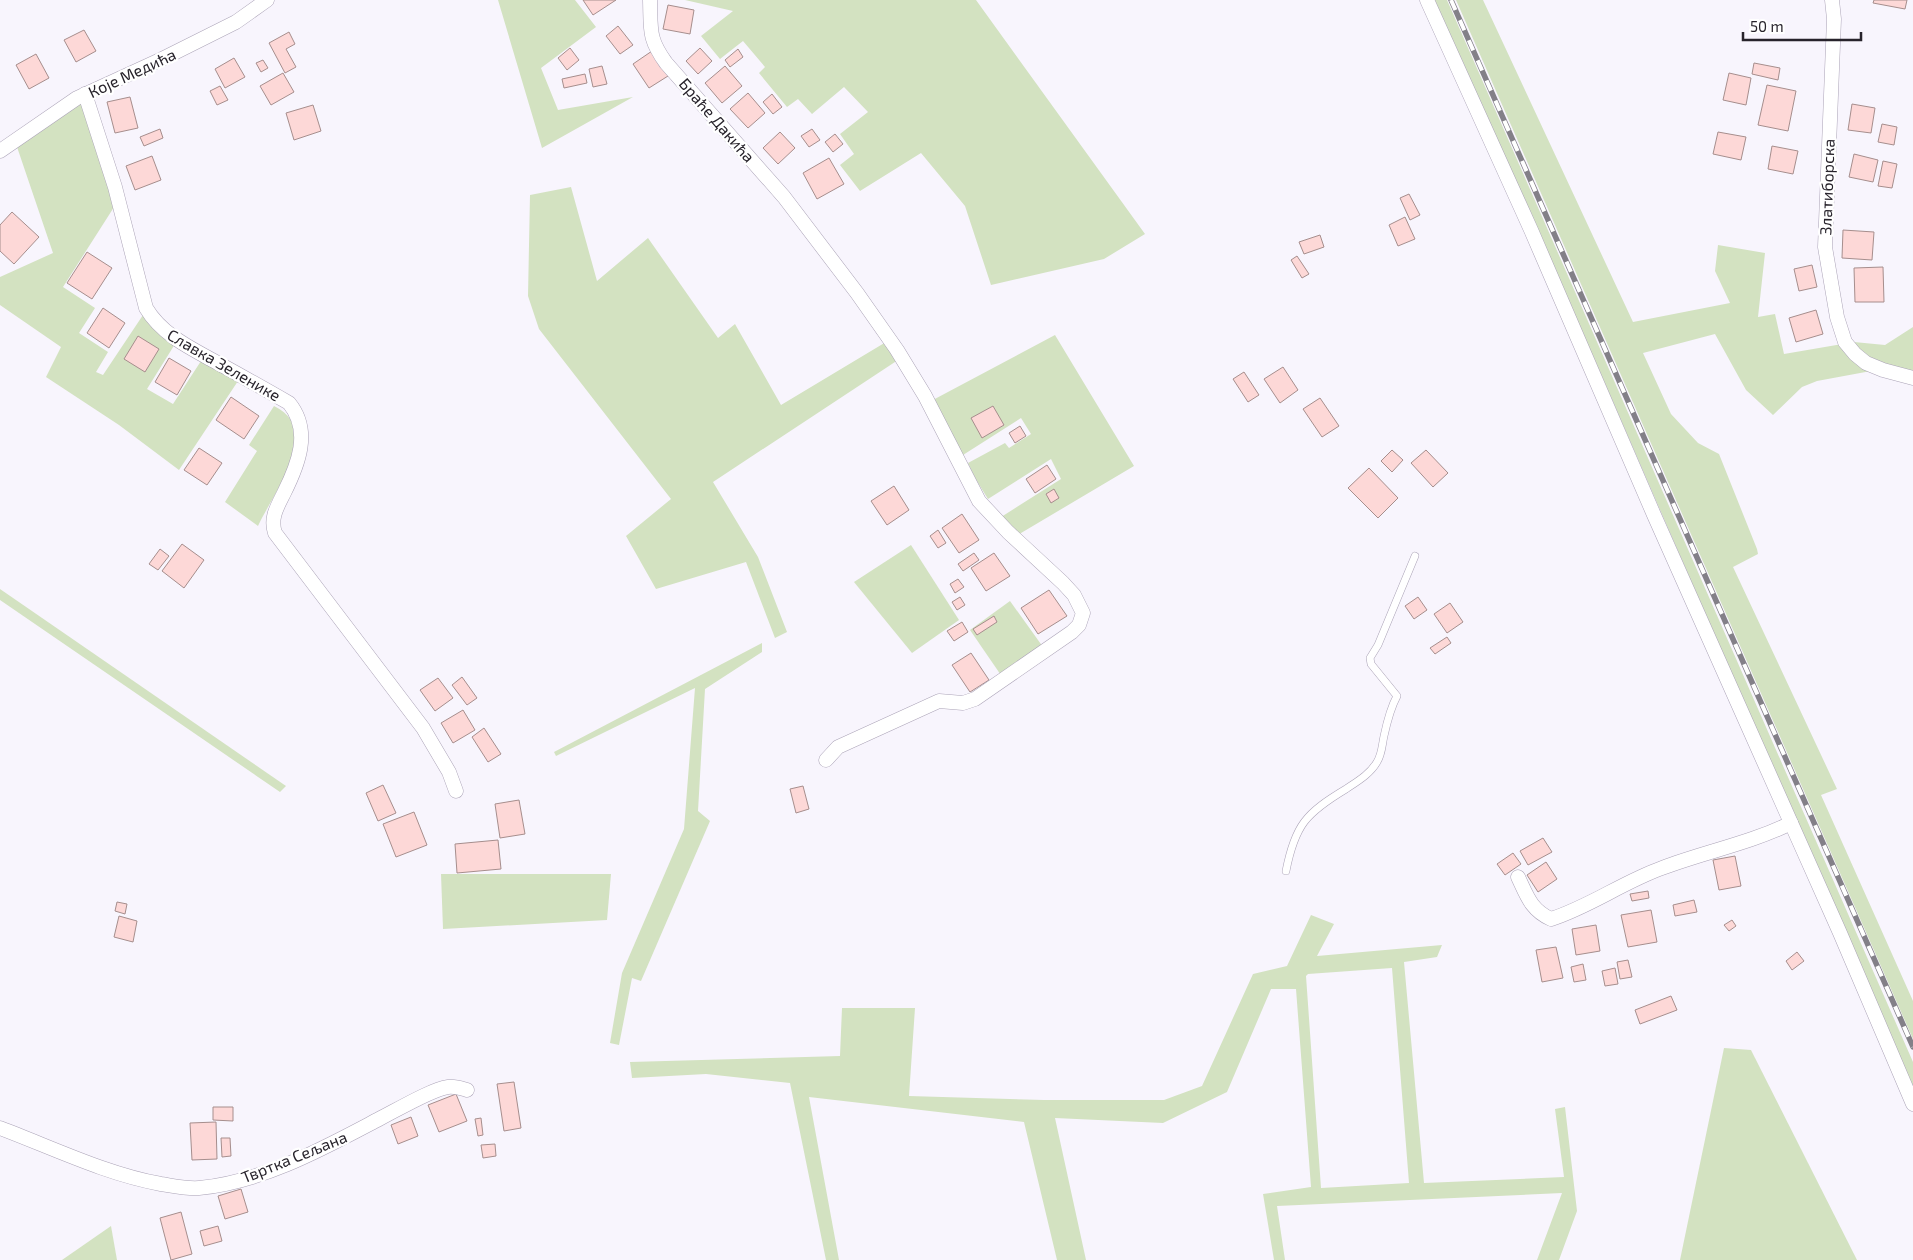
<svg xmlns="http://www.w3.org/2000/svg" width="1913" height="1260" viewBox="0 0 1913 1260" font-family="'Exo 2',sans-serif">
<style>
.green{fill:#d3e2c1;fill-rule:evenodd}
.building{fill:#fdd8d7;stroke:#a68e8d}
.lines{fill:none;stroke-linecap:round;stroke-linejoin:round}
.service-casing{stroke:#aba3b7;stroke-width:8}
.minor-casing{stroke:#aba3b7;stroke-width:15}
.service{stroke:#fff;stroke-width:7}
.minor{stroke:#fff;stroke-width:14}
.rail-casing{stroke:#838088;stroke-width:5.5}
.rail{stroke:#fff;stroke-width:4;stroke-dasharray:11;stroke-linecap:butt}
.labels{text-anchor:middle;stroke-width:4.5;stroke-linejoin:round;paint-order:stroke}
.street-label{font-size:16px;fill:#27232b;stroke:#fff}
</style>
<rect width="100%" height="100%" fill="#f8f5fd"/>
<!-- green -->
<g class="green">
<path d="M498,0h77l21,27 -55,41 17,42 75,-13 -91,51z"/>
<path d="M685,0h291l169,234 -41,25 -113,26 -26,-79 -44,-53 -61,38 -20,-26 14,-11 -14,-20 28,-22 -24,-25 -32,27 -14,-15 -11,8 -28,-34 6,-6 -22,-26 -23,18 -19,-23 32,-25z"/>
<path d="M1433,0h14l466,1062v28l-378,-867z"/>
<path d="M1456,0h27l150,322 97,-19 -15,-32 3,-26 47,8 -7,64 17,-3 9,40 70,-12 31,3 28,-18v45l-42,-1 -54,10 -15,6 -29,28 -27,-25 -31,-56 -72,19 28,61 27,29 21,11 38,95 1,5 -25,13 104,222 -16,6 92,206v38z"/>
<path d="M83,102l33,102 -53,83 32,21 -16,25 29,19 -12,20 7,3 40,-60 32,29 -28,45 26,15 28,-43 37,20 -59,89 -60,-45 -73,-48 15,-30 -61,-42v-28l53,-24 -37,-109z"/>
<path d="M571,187l26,94 51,-43 70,100 17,-14 46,81 105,-63 12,18 -185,122 45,75 29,75 -12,6 -29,-76 -90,27 -30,-53 45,-37 -132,-170 -11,-33 2,-101z"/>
<path d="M1055,335l79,131 -118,70 -18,-17 63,-40 -10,-20 -63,40 -13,-21 -7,-15 37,-20 4,5 22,-14 -10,-16 -58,37 -32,-54z"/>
<path d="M274,406c50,23 -2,89 -16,120l-33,-24 32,-51 -8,-6z"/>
<path d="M911,545l48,75 -47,33 -58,-71z"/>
<path d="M0,589l286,197 -6,6 -280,-192z"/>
<path d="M1010,601l38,53 -41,30 -37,-54z"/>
<path d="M762,643v9l-57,37 -7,122 12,10 -69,160 -9,-3 -13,67 -9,-2 12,-70 62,-144 11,-141 -139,68 -2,-4z"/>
<path d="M441,874h170l-4,46 -164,9z"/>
<path d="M1311,915l23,9 -17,32 125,-11 -5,12 -33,5 20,221 140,-6 -9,-68 10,-2 12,104 -18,49h-22l25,-67 -285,13 8,54h-11l-11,-66 48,-7 -15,-198h-25l-44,103 -64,31 -108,-5 31,142h-29l-33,-138 -215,-25 30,163h-13l-36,-177 -84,-9 -74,4 -2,-16 210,-6 2,-48h73l-6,88 135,4h120l38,-14 51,-112 34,-8zM1392,968l17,215 -88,5 -15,-212 2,-2z"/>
<path d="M1724,1048l27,2 106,210h-177z"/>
<path d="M111,1226l6,34h-55z"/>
</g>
<!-- building -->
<g class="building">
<path d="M583,0h33l-23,15z"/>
<path d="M1874,0h33l-2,9 -32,-6z"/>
<path d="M668,5l26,5 -4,24 -27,-5z"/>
<path d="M618,26l15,19 -13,9 -14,-18z"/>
<path d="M84,30l12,21 -20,11 -12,-22z"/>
<path d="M289,32l6,12 -9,5 10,18 -11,6 -16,-30z"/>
<path d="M570,48l9,12 -12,10 -9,-12z"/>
<path d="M700,48l12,13 -14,13 -12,-13z"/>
<path d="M738,49l5,8 -13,10 -5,-7z"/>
<path d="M652,51l16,25 -19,12 -16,-24z"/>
<path d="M36,54l13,24 -20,11 -13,-24z"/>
<path d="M234,58l11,19 -20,11 -10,-19z"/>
<path d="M263,60l5,8 -7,4 -5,-9z"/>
<path d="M1754,63l26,5 -2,12 -26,-6z"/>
<path d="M602,66l5,18 -14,3 -4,-18z"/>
<path d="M725,66l17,20 -20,17 -17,-20z"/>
<path d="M283,73l11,19 -23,13 -11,-19z"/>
<path d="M1729,73l22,5 -5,27 -23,-5z"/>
<path d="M585,74l2,9 -23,5 -2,-9z"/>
<path d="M1767,85l29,6 -8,40 -30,-6z"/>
<path d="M220,86l8,14 -11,5 -7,-14z"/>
<path d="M748,93l17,20 -17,15 -18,-19z"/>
<path d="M772,94l10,13 -9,7 -10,-12z"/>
<path d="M130,97l8,31 -23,5 -8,-31z"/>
<path d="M1852,104l23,4 -4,25 -23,-3z"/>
<path d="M313,105l8,26 -27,9 -8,-27z"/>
<path d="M1882,124l15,3 -3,18 -16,-3z"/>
<path d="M160,129l3,9 -19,8 -4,-9z"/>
<path d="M812,129l8,11 -11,7 -8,-11z"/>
<path d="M780,132l15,16 -17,16 -15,-16z"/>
<path d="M1718,132l28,5 -5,23 -28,-6z"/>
<path d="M835,134l8,10 -10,8 -8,-10z"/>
<path d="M1772,146l26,5 -5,23 -25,-5z"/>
<path d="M1854,154l24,6 -5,22 -24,-5z"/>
<path d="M152,156l9,24 -26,10 -9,-24z"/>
<path d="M829,158l15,26 -27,15 -14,-26z"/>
<path d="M1883,161l14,3 -5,24 -14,-2z"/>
<path d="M1409,194l11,21 -10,5 -10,-22z"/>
<path d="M12,212l27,25 -25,27 -14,-13v-26z"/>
<path d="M1405,217l10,22 -17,7 -9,-21z"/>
<path d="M1843,230l31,2 -2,28 -30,-2z"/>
<path d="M1320,235l4,12 -20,7 -5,-12z"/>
<path d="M87,252l25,16 -20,31 -25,-16z"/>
<path d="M1297,256l12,18 -7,4 -11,-18z"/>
<path d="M1812,265l5,22 -18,4 -5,-22z"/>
<path d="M1883,267l1,35h-29l-1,-34z"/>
<path d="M103,308l22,15 -16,25 -22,-15z"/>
<path d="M1816,310l7,24 -27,8 -7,-24z"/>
<path d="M138,336l21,13 -14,23 -21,-13z"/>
<path d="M169,358l22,13 -14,24 -22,-13z"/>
<path d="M1283,367l15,23 -18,13 -16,-24z"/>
<path d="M1244,372l15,23 -11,7 -15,-23z"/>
<path d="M231,397l28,19 -15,23 -28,-19z"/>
<path d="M1320,398l19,28 -17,11 -19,-28z"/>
<path d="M993,406l11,19 -22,13 -11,-20z"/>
<path d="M1020,426l6,10 -11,7 -6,-10z"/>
<path d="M199,448l23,15 -15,22 -23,-15z"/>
<path d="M1392,450l11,10 -11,12 -11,-11z"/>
<path d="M1426,450l22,23 -15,14 -22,-24z"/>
<path d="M1047,465l9,14 -21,14 -9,-14z"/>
<path d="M1369,468l29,30 -20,20 -30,-30z"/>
<path d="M894,486l15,24 -22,15 -16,-24z"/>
<path d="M1054,489l5,9 -8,5 -5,-9z"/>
<path d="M962,514l17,26 -20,13 -17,-25z"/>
<path d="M938,530l8,13 -8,5 -8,-12z"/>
<path d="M182,544l22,16 -20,28 -22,-17z"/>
<path d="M160,549l9,7 -11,14 -9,-6z"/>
<path d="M974,553l5,7 -16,11 -5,-7z"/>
<path d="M994,553l16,23 -24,15 -15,-23z"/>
<path d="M958,579l6,8 -9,6 -5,-9z"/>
<path d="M1049,590l18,26 -29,18 -17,-26z"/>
<path d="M960,597l5,8 -8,5 -5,-8z"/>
<path d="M1418,597l9,13 -13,9 -9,-13z"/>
<path d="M1450,603l13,19 -16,11 -13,-19z"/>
<path d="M994,616l3,6 -20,13 -4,-6z"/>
<path d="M962,622l6,10 -14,9 -7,-10z"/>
<path d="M1447,637l4,6 -16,11 -5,-6z"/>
<path d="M971,653l18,27 -19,12 -18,-27z"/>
<path d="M462,677l15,21 -10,7 -15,-20z"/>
<path d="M438,678l15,20 -18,13 -15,-21z"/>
<path d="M463,710l12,20 -22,13 -12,-20z"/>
<path d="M484,728l17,26 -13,8 -16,-25z"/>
<path d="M383,785l13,28 -18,8 -12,-28z"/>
<path d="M803,786l6,23 -13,4 -6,-24z"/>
<path d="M519,800l6,34 -25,4 -5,-34z"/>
<path d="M414,812l13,33 -31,12 -13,-33z"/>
<path d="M1543,838l9,14 -24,13 -8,-14z"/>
<path d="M498,840l3,29 -44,4 -2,-29z"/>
<path d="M1513,853l8,11 -16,11 -8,-11z"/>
<path d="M1735,856l6,30 -22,4 -6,-30z"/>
<path d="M1546,862l11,17 -19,13 -11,-17z"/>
<path d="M1648,891l1,7 -17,3 -2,-7z"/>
<path d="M1694,900l3,12 -22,4 -2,-11z"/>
<path d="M117,902l10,2 -2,10 -10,-3z"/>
<path d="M1651,910l6,32 -29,5 -7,-32z"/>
<path d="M119,916l18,5 -4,21 -19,-5z"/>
<path d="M1732,920l4,6 -7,5 -5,-6z"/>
<path d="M1596,925l4,26 -24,4 -4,-26z"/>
<path d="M1556,947l7,31 -21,4 -6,-32z"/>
<path d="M1797,952l7,9 -12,9 -6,-9z"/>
<path d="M1628,960l4,17 -12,2 -3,-17z"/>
<path d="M1583,964l3,16 -12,2 -3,-15z"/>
<path d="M1615,968l3,16 -13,2 -3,-15z"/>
<path d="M1671,996l6,14 -37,14 -5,-14z"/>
<path d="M514,1082l7,46 -17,3 -7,-47z"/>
<path d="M456,1094l11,27 -28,11 -11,-27z"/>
<path d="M213,1107h20v14l-20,-1z"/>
<path d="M411,1117l7,19 -20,8 -7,-19z"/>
<path d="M481,1118l2,17 -5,1 -3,-17z"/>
<path d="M216,1122l1,37 -25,1 -2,-37z"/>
<path d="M221,1138h9l1,18 -9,1z"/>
<path d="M495,1144l1,12 -13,2 -2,-13z"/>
<path d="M241,1189l7,23 -23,7 -7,-23z"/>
<path d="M181,1212l11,42 -21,6 -11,-42z"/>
<path d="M218,1226l4,15 -18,5 -4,-15z"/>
</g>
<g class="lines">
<!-- service casing -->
<g class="service-casing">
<path id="service" d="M1286,871c9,-46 20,-58 60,-82 12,-8 24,-15 31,-27 5,-8 5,-17 7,-26 3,-14 6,-27 13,-40l-26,-32 -1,-6 8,-13 37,-89"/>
</g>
<!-- minor casing -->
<g class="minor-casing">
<g id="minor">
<path d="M650,0c1,30 -2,38 16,63l118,134 73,96 40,57 28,46 54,105 29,31 55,51 11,12 9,18 -4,12 -7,7 -97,67 -12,4 -24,-2 -101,46 -12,13"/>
<path d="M1427,0l104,230 123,285 186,418 73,171"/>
<path d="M1832,0l2,19 -9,228 12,70 8,25 10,12 11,9 17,7 30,8"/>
<path d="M85,94l30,93 31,121c17,29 51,43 79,59 22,12 43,24 64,36 23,28 9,62 -5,90 -7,14 -14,25 -9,40l148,195 26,44 7,19"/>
<path d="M0,151l77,-53 85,-39 74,-37 31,-22"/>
<path d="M1518,877c9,19 13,33 33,42 38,-12 72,-37 111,-51 42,-16 89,-25 129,-45"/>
<path d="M0,1128c53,20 106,46 161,56 13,2 26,5 38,4 64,-6 125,-40 180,-69 16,-8 53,-30 69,-32 7,-1 12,1 19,3"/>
</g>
</g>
<!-- service -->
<use href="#service" class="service"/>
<!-- minor -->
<use href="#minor" class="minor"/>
<!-- rail casing -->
<g class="rail-casing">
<path id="rail" d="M1451,0l462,1047"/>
</g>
<!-- rail -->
<use href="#rail" class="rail"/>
</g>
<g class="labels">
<!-- street labels -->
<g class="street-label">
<text transform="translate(132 73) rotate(-25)" y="6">Које Медића</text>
<text transform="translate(717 120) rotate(49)" y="6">Браће Дакића</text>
<text transform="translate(1827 187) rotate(-88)" y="6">Златиборска</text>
<text transform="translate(224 365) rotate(30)" y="6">Славка Зеленике</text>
<text transform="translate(294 1157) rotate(-22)" y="6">Твртка Сељана</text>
</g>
</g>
<!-- scale -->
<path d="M1743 32v8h118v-8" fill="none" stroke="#27232b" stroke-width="2.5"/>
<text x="1750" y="32" font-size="15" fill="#27232b" stroke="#ffffff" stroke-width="4" paint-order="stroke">50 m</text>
</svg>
